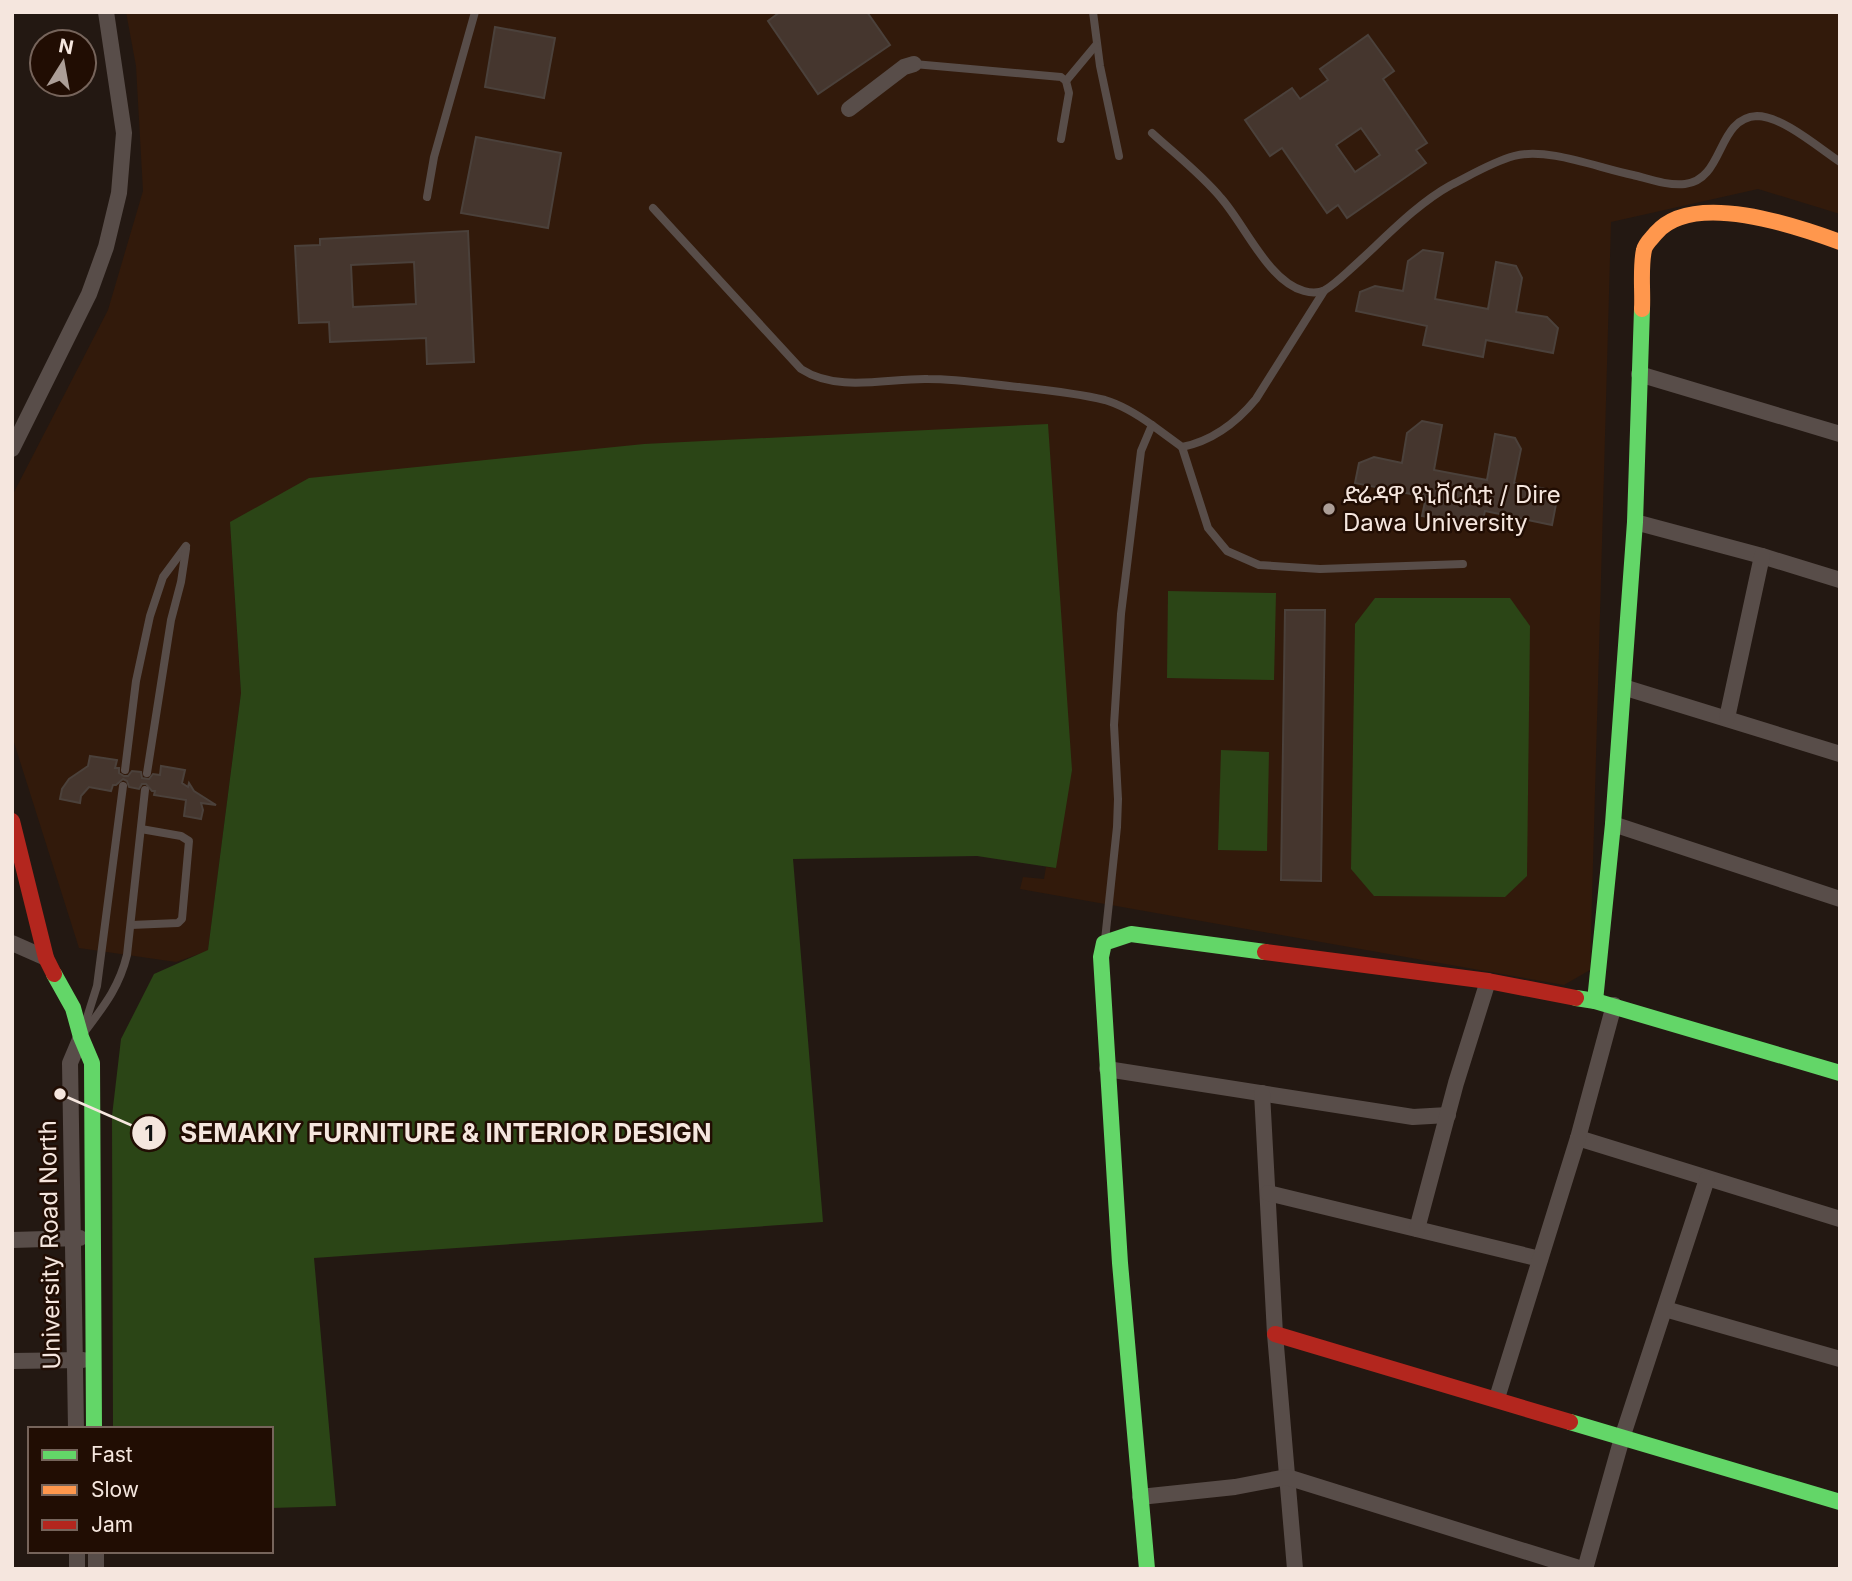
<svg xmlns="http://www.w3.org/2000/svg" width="1852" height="1581" viewBox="0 0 1852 1581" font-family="Inter,'Noto Sans Ethiopic',sans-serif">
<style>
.built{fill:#321a0b}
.green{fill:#2b4516}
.building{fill:#45362e;stroke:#4b413b;stroke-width:2;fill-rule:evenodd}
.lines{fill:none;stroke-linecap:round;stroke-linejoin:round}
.lane{stroke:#584d49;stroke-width:8}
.street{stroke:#584d49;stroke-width:16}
.fast{stroke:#63d668;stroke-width:16}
.slow{stroke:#ff974d;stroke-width:16}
.jam{stroke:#b3261e;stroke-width:16}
.poi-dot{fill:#ac9e97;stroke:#210d03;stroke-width:2.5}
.labels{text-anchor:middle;stroke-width:5;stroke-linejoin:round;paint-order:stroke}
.poi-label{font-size:24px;fill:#f5e6de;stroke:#210d03;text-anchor:start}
.street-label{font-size:24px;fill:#f5e6de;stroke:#210d03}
.leader{fill:none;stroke:#f5e6de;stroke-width:2.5}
.callout-dot{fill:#f5e6de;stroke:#210d03;stroke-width:2.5}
.mark-label{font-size:21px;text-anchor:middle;font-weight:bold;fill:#111}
.callout-label{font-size:26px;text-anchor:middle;font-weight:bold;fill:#f5e6de;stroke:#210d03;stroke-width:5;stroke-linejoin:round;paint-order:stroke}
</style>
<rect width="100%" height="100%" fill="#231812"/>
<!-- built -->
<path class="built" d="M126,12h1714v202l-82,-25 -147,33 -21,748 -26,15 -544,-96 3,-12 21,2 2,-12 10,1 -826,-346 11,171 -33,258 -32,11 -97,-14 -67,-212v-240l96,-186 35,-119 -7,-125z"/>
<!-- green -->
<g class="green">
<path d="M1048,424l24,346 -16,98 -79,-12 -184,3 30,363 -509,36 22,248 -65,2v-79h-158l-1,-313 9,-77 33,-65 54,-24 33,-257 -11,-171 79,-44 335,-34z"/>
<path d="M1168,591l108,2 -2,87 -107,-2z"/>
<path d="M1375,598h135l20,28 -3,250 -22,21 -131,-1 -23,-27 4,-245z"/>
<path d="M1221,750l48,2 -2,99 -49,-1z"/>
</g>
<!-- building -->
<g class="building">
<path d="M780,12h87l23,33 -72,49 -50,-73z"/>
<path d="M495,27l60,11 -11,60 -59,-11z"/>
<path d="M1368,35l26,36 -11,8 44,64 -11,7 10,13 -79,55 -9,-13 -11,8 -45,-65 -12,8 -25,-36 47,-32 8,11 28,-19 -8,-11zM1361,128l19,27 -25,17 -19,-27z"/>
<path d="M476,137l85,16 -13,75 -87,-15z"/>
<path d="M468,231l6,131 -47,2 -1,-26 -96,4 -1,-20 -30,1 -4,-77 25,-1v-6zM414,262l2,42 -63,3 -2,-42z"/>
<path d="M1423,250l20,3 -8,46 53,10 8,-47 20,4 6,12 -6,34 31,5 11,11 -5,25 -67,-13 -3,17 -60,-12 4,-19 -71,-15 4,-19 15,-6 28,5 5,-30z"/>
<path d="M1422,421l20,4 -8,45 53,10 8,-46 20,4 6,11 -7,34 32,6 11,10 -5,26 -67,-14 -4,17 -59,-12 4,-19 -71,-14 4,-20 15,-6 28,6 5,-30z"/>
<path d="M1285,610h40l-4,271 -40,-1z"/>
<path d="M90,756l27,4 -2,8h4v5l5,3h4l4,-5 9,1 1,6 7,1 4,-5 7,1 1,-9 24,4 -3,13 6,4 1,-4 5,8 22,14 -15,-2 2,7 -2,9 -17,-3 2,-16 -32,-5 1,-4h-3l-6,-7h-4l-3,5 -10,-2 -2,-6 -4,-2 -7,6h-3l-2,6 -22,-4 -8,9 -1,7 -20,-4 2,-10 7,-10 19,-13z"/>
</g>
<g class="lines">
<!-- lane -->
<g class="lane">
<path d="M1093,12l7,54 19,90"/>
<path d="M914,64l147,13 5,4 3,12 -8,46"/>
<path d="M1066,81l30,-36"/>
<path d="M1152,133c23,21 49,41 69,65 24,27 47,83 83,93 7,2 15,2 21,-1 10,-6 20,-16 29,-24 30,-27 61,-61 97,-81 20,-10 41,-23 63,-29 34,-9 84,12 119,19 16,4 35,11 52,9 40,-5 31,-66 72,-68 25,0 62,32 83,46"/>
<path d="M427,197l7,-40 41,-145"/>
<path d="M653,208l148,161c37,24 87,9 127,10 31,0 61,5 91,8 28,3 58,6 86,13 17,5 33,15 47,25"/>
<path d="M1182,447l26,81 19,23 32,14 61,4 143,-5"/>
<path d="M125,770l11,-89 14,-65 13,-39 23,-31"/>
<path d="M147,773l24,-153 10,-38 5,-33"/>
<path d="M131,925l47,-2 4,-4 7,-78 -8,-5 -40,-7"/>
<path d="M1105,940l12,-113 1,-28 -4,-74 7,-111 20,-163 11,-26 30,22c30,-6 55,-25 74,-48l68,-108"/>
<path d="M84,1027l13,-41 26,-200"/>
<path d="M83,1034c20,-27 36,-46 44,-79l18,-165"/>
</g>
<!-- street -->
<g class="street">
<path d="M849,109l55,-42 10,-3"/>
<path d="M1639,374l201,60"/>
<path d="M12,449l77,-155 17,-47 13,-54 5,-60 -18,-121"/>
<path d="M1635,522l127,34 78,24"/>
<path d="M1623,687l217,67"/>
<path d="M1727,718l35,-162"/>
<path d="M1613,824l227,75"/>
<path d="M12,943l34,15"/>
<path d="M1107,1069l306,48 35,-2"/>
<path d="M1262,1093l13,241 20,235"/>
<path d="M1578,1138l262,81"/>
<path d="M1268,1193l272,66"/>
<path d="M1417,1229l39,-146 32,-102"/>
<path d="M12,1240l68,-2"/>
<path d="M1665,1309l175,50"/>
<path d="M12,1361l71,-1"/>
<path d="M1497,1398l81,-260 36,-133"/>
<path d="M76,1429l-6,-366 11,-26"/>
<path d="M1140,1497l95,-10 52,-10 295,92"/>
<path d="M77,1551v18"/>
<path d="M96,1551v18"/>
<path d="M1585,1569l37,-131 85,-259"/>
</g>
<!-- fast -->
<g class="fast">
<path d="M54,974l19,34 8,29 11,26 2,366"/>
<path d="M1576,998l19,3 245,72"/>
<path d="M1595,1001l18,-177 22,-302 7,-213"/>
<path d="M1570,1422l270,80"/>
<path d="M1147,1569l-27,-306 -19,-306 3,-14 27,-9 134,18"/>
</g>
<!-- slow -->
<path class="slow" d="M1642,309c1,-18 -2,-41 2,-59 1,-6 8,-12 12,-17 37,-43 140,-7 184,9"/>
<!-- jam -->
<g class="jam">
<path d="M12,821l34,137 8,16"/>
<path d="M1265,952l223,29 88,17"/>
<path d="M1275,1334l295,88"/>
</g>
</g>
<!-- markers -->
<circle class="poi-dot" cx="1329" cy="509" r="7"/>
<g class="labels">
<!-- poi labels -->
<g class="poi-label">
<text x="1343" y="503">ድሬዳዋ ዩኒቨርሲቲ / Dire<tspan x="1343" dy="28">Dawa University</tspan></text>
</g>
<!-- street labels -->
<g class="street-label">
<text transform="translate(50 1245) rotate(-91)" y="8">University Road North</text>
</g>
</g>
<!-- callouts -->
<path class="leader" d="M60 1094L149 1133"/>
<g class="callout-dot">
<circle cx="60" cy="1094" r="7"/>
<circle cx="149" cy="1133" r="18"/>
</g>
<g class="mark-label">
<text x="149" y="1141">1</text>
</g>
<g class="callout-label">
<text x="446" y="1142">SEMAKIY FURNITURE &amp; INTERIOR DESIGN</text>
</g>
<!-- border -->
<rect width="1852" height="1581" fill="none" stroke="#f5e6de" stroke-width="28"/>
<!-- legend -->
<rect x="28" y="1427" width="245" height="126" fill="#210d03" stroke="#76645b" stroke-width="2"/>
<rect x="42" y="1450" width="35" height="10" fill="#63d668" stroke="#76645b" stroke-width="2"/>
<text x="91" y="1462" font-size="21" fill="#f5e6de">Fast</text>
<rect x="42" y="1485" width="35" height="10" fill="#ff974d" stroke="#76645b" stroke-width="2"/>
<text x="91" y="1497" font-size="21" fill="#f5e6de">Slow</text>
<rect x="42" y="1520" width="35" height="10" fill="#b3261e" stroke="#76645b" stroke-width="2"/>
<text x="91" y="1532" font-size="21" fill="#f5e6de">Jam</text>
<!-- north arrow -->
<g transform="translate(63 63) rotate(11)"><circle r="33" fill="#210d03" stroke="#76645b" stroke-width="2"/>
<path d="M0-5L12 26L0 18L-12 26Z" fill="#ac9e97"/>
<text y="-10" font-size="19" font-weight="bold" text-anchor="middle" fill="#f5e6de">N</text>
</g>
</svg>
